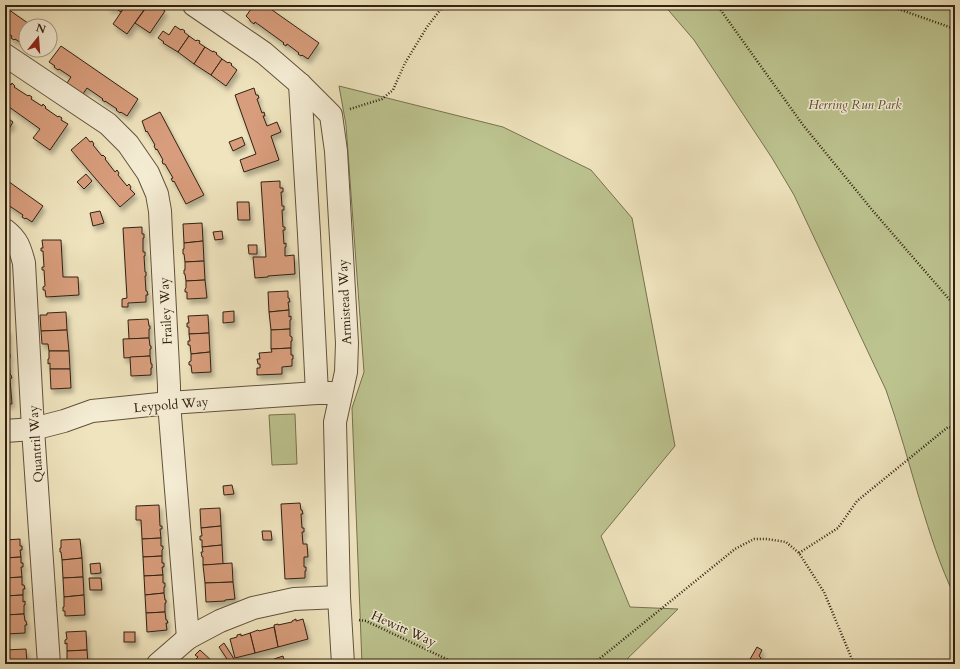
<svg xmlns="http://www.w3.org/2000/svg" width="960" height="669" viewBox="0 0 960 669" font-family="Cardo,serif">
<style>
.green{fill:#bcc38f;stroke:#777250}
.building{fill:#d89d7c;stroke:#322112;filter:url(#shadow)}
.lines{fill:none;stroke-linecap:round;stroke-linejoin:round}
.minor-casing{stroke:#61523d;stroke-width:24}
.path{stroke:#322112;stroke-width:2.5;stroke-dasharray:1 2;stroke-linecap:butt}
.minor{stroke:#f5edd5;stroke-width:22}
.labels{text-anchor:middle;stroke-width:3;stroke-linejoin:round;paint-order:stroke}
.park-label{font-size:13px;font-style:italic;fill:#5b5238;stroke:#f5edd5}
.street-label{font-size:13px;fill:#322112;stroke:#f5edd5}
</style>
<defs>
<filter id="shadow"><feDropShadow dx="2.5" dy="4.5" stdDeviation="2" flood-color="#0004"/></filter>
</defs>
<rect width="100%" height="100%" fill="#efe4be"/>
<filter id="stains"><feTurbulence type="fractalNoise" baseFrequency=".005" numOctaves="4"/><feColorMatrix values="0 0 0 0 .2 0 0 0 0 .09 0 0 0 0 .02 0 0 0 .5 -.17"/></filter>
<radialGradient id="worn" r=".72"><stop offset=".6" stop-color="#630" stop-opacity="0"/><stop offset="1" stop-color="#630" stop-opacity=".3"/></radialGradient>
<!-- green -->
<g class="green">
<path d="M664,5h291v592c-15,-31 -25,-63 -35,-96 -11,-37 -21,-74 -34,-111l-92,-195 -22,-37 -78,-118z"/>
<path d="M339,86l164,41 88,43 41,48 43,228 -74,90 29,71 48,2 -56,55h-260l-10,-256 12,-36 -18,-247z"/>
<path d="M295,414l2,50 -25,1 -3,-50z"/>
</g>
<!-- building -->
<g class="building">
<path d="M110,5h16l-5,7 -9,-6 -1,3 -3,-2z"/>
<path d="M126,5h18l2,2 -19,27 -14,-10z"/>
<path d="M148,5h8l9,6 -15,22 -15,-10z"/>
<path d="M254,5h11l54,38 -11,16 -6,-4 -1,1 -3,-2 1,-1 -12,-9 -1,2 -3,-2 1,-1 -29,-21 -1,2 -4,-3v-1l-4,-4z"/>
<path d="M5,7l27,19h-6v20l-11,-7 -1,1 -3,-2 1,-2 -7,-4z"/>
<path d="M175,26l6,4 1,-1 3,2 -1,1 5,4 -11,16 -15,-9 1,-1 -6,-4 5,-7 6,4z"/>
<path d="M189,36l7,5 1,-1 3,1 -1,2 6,4 -11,17 -16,-12z"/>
<path d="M61,46l77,53 -11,17 -6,-4 -1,1 -4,-3 1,-1 -12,-8v1l-3,-2 1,-1 -16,-11 -4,6 -16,-11 4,-6 -12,-8 -1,1 -4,-3 1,-1 -6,-4z"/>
<path d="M205,47l8,5v-1l4,2 -1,1 6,5 -11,16 -17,-11z"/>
<path d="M222,59l6,4 1,-1 3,2 -1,1 6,5 -11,16 -15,-11z"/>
<path d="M5,80l6,5 1,-2 3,3 -1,1 14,9 1,-1 3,2 -1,2 11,7 1,-2 3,3 -1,1 13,9 1,-1 3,2 -1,2 7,4 -18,26 -17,-12 7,-9 -35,-25z"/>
<path d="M254,88l2,7h2l1,3 -2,1 5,14 2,-1 1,4h-2l4,10 10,-4 4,10 -10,4 8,24 -35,12 -4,-12 16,-6 -21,-59z"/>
<path d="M160,112l44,83 -18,9 -12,-23 -1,1 -2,-3 2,-1 -8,-14h-2l-1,-3 1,-1 -6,-11 -1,1 -2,-4 1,-1 -8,-14 -1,1 -4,-11z"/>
<path d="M6,117l7,5 -4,7 -4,-3v-7z"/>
<path d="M86,137l4,5 2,-1 2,3 -1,1 9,11 1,-1 3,3 -1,1 10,13 2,-2 2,3 -1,2 9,11 2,-2 2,3 -1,2 5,5 -15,13 -49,-57z"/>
<path d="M242,137l3,8 -12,6 -4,-9z"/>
<path d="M86,174l6,7 -8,8 -7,-7z"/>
<path d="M5,179l38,27 -11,16 -6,-4 -1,1 -3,-2 1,-2 -18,-12z"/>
<path d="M280,181v7h3v4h-2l1,14h2v4h-2l1,17h2v3h-2l1,14 2,-1v4h-1v9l9,-1 1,19 -27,2v1l-13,1 -2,-21h13l-5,-75z"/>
<path d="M237,202h12l1,18h-12z"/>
<path d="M100,211l4,12 -11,3 -3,-13z"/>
<path d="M202,223l1,18 -19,2 -1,-19z"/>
<path d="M142,227v7h2v4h-1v14h2v4h-1l1,16h1v4h-1l1,15h1l1,4h-2v7l-18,1v4h-6v-8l5,-1 -4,-70z"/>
<path d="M222,231l1,8 -8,1 -2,-8z"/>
<path d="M42,240h19l2,37h15l1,18 -33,2 -1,-7h-2v-3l2,-1 -1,-16h-2v-3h2l-1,-16h-2v-3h2z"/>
<path d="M203,241l1,20 -19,1 -1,-8h-1v-5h1v-6z"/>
<path d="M248,245h9v9h-8z"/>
<path d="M204,261l1,19 -19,1 -1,-7h-1v-4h1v-8z"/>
<path d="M205,280l2,18 -20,1v-7h-2v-3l1,-1v-7z"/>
<path d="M288,291v7h1l1,4h-2l1,8 -20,2 -1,-20z"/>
<path d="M289,310v7l2,-1v4h-1v9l-19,1 -2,-18z"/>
<path d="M234,311v11l-11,1v-11z"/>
<path d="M66,312l1,18 -26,1 -1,-16h7v-2z"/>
<path d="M208,315l1,18 -20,1v-7h-2v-4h2l-1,-7z"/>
<path d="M148,319l1,7h1v3h-1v9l-20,1 -1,-19z"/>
<path d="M5,329h3l1,25h1v4h-1l1,16 1,1 1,3 -2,1 2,25h-7z"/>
<path d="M290,329v7l2,1v4h-1v7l-20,1v-19z"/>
<path d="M67,330l2,21h-20l-1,-7h-6l-1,-13z"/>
<path d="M209,333l1,19 -19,2 -1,-9h-2v-4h2l-1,-7z"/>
<path d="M149,338l1,8h1v3h-1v7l-26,2 -1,-19z"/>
<path d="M291,348v7h2v4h-1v7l-10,1v7l-25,1v-7h3v-4h-2l-1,-5h3l-1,-6 13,-1 -1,-3z"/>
<path d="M49,351h20l1,18h-20v-6l-2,1v-5h1z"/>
<path d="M210,352l1,20 -19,1 -1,-8h-2v-3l2,-1v-7z"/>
<path d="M150,356l1,8h1v4h-1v7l-20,1 -1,-19z"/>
<path d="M50,369h20l1,19 -20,1z"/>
<path d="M232,485l2,9 -10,1 -1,-9z"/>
<path d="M300,503l1,7h1l1,4h-2l1,14h2v4h-2l1,12h4l1,13h-4v10h2v4h-1v7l-20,1 -4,-75z"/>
<path d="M159,505l1,21h2v3h-2l1,9 -19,1 -1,-19h-5v-14z"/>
<path d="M220,508l1,18 -20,2 -1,-19z"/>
<path d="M221,526l1,19 -20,2v-7h-2v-4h2l-1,-8z"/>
<path d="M262,531h9l1,9h-9z"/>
<path d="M161,538v8h2v3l-1,1v6l-19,1 -1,-18z"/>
<path d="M20,539v7h2v4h-2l1,7 -16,1v-18z"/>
<path d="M80,539l2,19 -20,2 -1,-8h-1v-4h1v-8z"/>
<path d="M222,545l1,19 -20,1v-8h-1l-1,-5h2l-1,-5z"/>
<path d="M162,556v7h2v4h-2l1,8 -19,1 -1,-19z"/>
<path d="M21,557v6h2v4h-2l1,10 -17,1v-20z"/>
<path d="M82,558l1,19 -20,1 -1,-18z"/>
<path d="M100,563l1,10 -10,1 -1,-10z"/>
<path d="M232,563l1,19 -28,1 -2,-18z"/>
<path d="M163,575v8h2v4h-1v6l-19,2 -1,-19z"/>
<path d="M22,577v8h2l1,4h-2v6l-18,1v-18z"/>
<path d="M83,577l1,18 -20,2 -1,-19z"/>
<path d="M89,578h12l1,12h-12z"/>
<path d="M233,582l2,17 -10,1v1l-19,1 -1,-19z"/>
<path d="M164,593l1,7h1v3h-1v9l-19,1 -1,-18z"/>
<path d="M23,595v7l2,-1v4h-1v9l-19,1v-19z"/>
<path d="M84,595l1,20 -20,1v-5h-2v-4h1v-10z"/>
<path d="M165,612l1,8h1l1,3h-2l1,7 -20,2 -1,-19z"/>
<path d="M24,614l1,7h1l1,4h-2v8l-19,1 -1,-19z"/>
<path d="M296,619v2l7,-2 5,20 -30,8 -4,-22 4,-1v1l14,-3v-1z"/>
<path d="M274,627l4,20 -23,6 -5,-20 8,-3 1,1z"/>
<path d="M86,631l1,19 -20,1v-8l-2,1v-4l2,-1 -1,-7z"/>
<rect x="124" y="632" width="11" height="10"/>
<path d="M250,633l5,20 -20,5 -5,-19 7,-2v-2l4,-1v2z"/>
<path d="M224,643l10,16 -5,3 -10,-15z"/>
<path d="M757,647l5,3 -3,6 2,2 -4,6h-3l-5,-3z"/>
<path d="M26,649l1,15h-22v-14z"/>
<path d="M87,650l1,14h-20l-1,-1v-12z"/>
<path d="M200,650l15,14h-22l3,-2 -1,-2 3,-3 -3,-2z"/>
<path d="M283,656l2,8h-10l-1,-5z"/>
</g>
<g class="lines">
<!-- minor casing -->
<g class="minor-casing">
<g id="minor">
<path d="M194,5l70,48 36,31 31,31 5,36 11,192 -1,29 -11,50 4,175 4,67"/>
<path d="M5,55l103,69 20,20 20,29 9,21 3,17 1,22 8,153v17l19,235"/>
<path d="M300,84l9,150 8,159"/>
<path d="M5,230c13,10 15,18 19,33l9,166 16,235"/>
<path d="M5,431l28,-2 31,-8 28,-10 77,-8 148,-10h24"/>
<path d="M158,664l30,-26 32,-17 33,-13 41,-9 45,-2"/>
</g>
</g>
<!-- path -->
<g class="path">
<path d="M717,5l86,120 70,86 82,95"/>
<path d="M887,5l68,24"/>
<path d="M350,109l32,-10 11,-9 12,-27 22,-36 17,-22"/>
<path d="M799,553l39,-25 19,-27 91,-74 7,1"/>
<path d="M359,620l7,1 91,43"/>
<path d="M593,664l142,-115 19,-10h13l19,3 13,11 25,39 30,72"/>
</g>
<!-- minor -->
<use href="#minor" class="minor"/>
</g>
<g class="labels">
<!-- park labels -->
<g class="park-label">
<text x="855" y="109">Herring Run Park</text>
</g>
<!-- street labels -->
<g class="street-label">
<text transform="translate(344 302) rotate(-93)" y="5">Armistead Way</text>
<text transform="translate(165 311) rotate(-93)" y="5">Frailey Way</text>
<text transform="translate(171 404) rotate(-5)" y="5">Leypold Way</text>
<text transform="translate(35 444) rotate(-94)" y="5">Quantril Way</text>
<text transform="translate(404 628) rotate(24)" y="5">Hewitt Way</text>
</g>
</g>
<!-- margin -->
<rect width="960" height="669" fill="none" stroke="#efe4be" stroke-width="20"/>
<rect x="6" y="6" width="948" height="657" fill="none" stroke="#322112" stroke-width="2"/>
<rect x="10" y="10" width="940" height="649" fill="none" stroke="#322112"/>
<!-- north arrow -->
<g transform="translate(38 38) rotate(17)"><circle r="19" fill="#f5edd5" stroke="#a79b87"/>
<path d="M0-3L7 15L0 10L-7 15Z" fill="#8f2418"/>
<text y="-6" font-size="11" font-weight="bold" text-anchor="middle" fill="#322112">N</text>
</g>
<rect width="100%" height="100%" filter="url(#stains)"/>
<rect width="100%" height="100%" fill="url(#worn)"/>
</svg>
